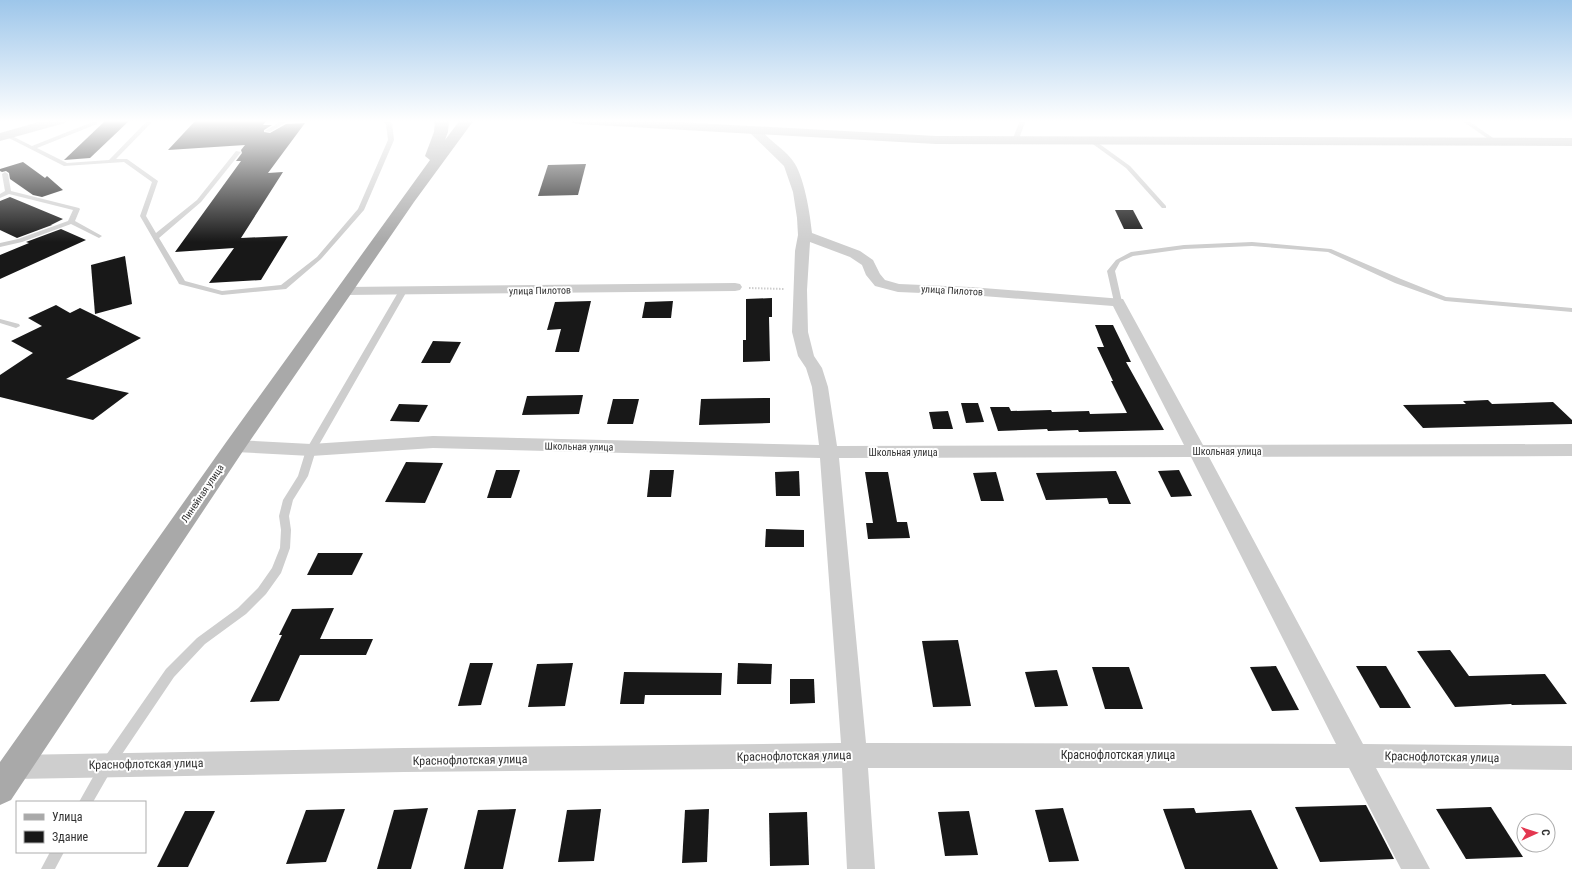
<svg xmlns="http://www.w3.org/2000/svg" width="1572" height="869" viewBox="0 0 1572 869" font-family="'Roboto Condensed',sans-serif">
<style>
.building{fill:#181818}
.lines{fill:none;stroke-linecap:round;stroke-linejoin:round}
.path{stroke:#cecece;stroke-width:2;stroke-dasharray:1.5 1.5;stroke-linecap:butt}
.lane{fill:#cecece;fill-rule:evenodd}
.street{fill:#cecece;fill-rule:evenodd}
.secondary{fill:#bbb;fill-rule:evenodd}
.primary{fill:#a9a9a9;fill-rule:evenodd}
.labels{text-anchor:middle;stroke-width:4;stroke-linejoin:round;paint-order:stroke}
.street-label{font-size:10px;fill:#313131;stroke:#fff}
.near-street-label{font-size:12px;fill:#313131;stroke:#fff}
</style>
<rect width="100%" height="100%" fill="#fff"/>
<!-- building -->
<g class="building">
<path d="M106,120h24l-40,38 -26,2z"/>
<path d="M196,120h71l-4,5h9l-8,5v2l6,1 16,-9 19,-1 -37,50 15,-1 -42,66 47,-2 -27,44 -52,3 25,-35 -59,4 66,-91h-5l6,-8 -1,-3 4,-5 -77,5z"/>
<path d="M23,162l22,16 2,-2 16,14 -21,7 -9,-2 -23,-16 -1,-6 -3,-2 -4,1 -2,-1v-2z"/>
<path d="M586,164l-8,31 -40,1 10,-31z"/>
<path d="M10,197l53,22 -12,6h1l-35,13 -17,-8v-29z"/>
<path d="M1115,210h18l10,19h-19z"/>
<path d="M61,229l25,11 -86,39v-24l29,-12 -3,-1z"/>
<path d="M125,256l7,48 -37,10 -4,-49z"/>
<path d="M772,298v19h-3l1,44 -27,1v-22h3v-41z"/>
<path d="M591,301l-12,51h-24l6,-23 -14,1 8,-28z"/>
<path d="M673,301l-2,17h-29l3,-16z"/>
<path d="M56,305l14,8 10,-5 61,30 -75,41 63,14 -36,27 -93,-23v-22l33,-22 -22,-12 31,-15 -14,-8z"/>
<path d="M1095,325h18l18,37h-5l38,68 -85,2 -1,-2 -30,1 -1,-2 -49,2 -8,-24h19l2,4 40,-1 1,2 37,-1 1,3 37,-1 -16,-32h2l-16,-34h7z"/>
<path d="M433,341l28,1 -11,21h-29z"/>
<path d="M583,395l-4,19 -57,1 5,-19z"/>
<path d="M770,398v25l-71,2 2,-26z"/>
<path d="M613,399h26l-6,25h-26z"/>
<path d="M1488,400l4,4 61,-2 19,18v4l-149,4 -20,-23 63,-1 -3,-3z"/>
<path d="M961,403h17l6,19 -18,1z"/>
<path d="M399,404l29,1 -9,17 -29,-1z"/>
<path d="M948,411l5,18h-20l-4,-17z"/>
<path d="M406,462l37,1 -18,40 -40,-1z"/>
<path d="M496,470h24l-9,28h-24z"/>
<path d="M650,470h24l-3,27h-24z"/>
<path d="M1179,470l13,26 -21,1 -13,-26z"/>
<path d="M799,471l1,25h-24l-1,-24z"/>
<path d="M1116,471l15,33h-22l-2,-6 -61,2 -10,-27z"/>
<path d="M865,472h23l9,50h10l3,16 -42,1 -2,-16h7z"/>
<path d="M996,472l8,29h-23l-8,-28z"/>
<path d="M766,529l38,1v17h-39z"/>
<path d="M318,553h45l-11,22h-45z"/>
<path d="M334,608l-14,31h53l-7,16h-66l-21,46 -29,1 32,-67h-3l13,-26z"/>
<path d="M958,640l13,66 -38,1 -11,-66z"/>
<path d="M1450,650l19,26 76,-2 22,30 -55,1 -1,-1 -56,3 -38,-56z"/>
<path d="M470,663h23l-12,42 -23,1z"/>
<path d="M573,663l-8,43 -37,1 9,-43z"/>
<path d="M738,663l34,1 -1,20h-34z"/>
<path d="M1276,666l23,44 -27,1 -22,-44z"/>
<path d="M1356,666h30l25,42h-31z"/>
<path d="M1092,667h37l14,42h-38z"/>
<path d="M1057,670l11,36 -33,1 -10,-35z"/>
<path d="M624,672l98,1 -1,22h-76l-1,9h-24z"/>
<path d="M790,679h24l1,24 -25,1z"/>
<path d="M1366,805l28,54 -74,3 -25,-55z"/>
<path d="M1491,807l32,50 -57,2 -30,-50z"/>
<path d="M428,808l-17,61h-34l17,-59z"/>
<path d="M1063,808l16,53 -30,1 -14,-52z"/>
<path d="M1194,808l2,5 55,-3 27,59h-93l-22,-60z"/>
<path d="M345,809l-19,53 -40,2 20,-54z"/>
<path d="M516,809l-13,60h-39l14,-59z"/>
<path d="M601,809l-7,52 -36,1 9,-52z"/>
<path d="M709,809l-2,53 -25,1 3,-53z"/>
<path d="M185,811h30l-27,56h-31z"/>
<path d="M969,811l9,44 -33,1 -7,-44z"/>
<path d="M807,812l2,53 -39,1 -1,-53z"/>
</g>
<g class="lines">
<!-- path -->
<path class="path" d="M749,288l35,1"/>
<!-- lane -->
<g class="lane">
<path d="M148,120h6l-38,39h11l31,22 -12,35 10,17 41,-33 39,-49 5,1 -40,50 -42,36 26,43 37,10 59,-6 36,-28 41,-48 30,-69 -2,-16 -5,-4h7l4,3 2,17 -30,70 -43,49 -35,30 -64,6 -43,-11 -1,-2 -38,-66 12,-34 -28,-20 -60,4 -61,-31 5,-1 24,12 63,-25 2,1v2l-60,24 30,15 42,-3z"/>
<path d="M283,120h7l-20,12 -5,-1z"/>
<path d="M1020,120h6l-8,21 -5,1 -1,-1z"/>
<path d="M1461,120h6l32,22 -5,1z"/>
<path d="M1090,140h4l36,26 36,40v2h-4l-36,-40 -36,-26z"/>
<path d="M5,172l3,2 3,17 68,17 1,1 -5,12 27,15 -3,2 -28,-14 -49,18 -22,5v-4l18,-4 50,-18 5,-11 -64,-16 -9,4v-4l5,-3 -3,-17z"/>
<path d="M1252,242l79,7 70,30 45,18 126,11v4l-127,-11 -50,-18 -67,-31 -76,-6 -68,3 -51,7 -13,6 -5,9 7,31 -4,2 -4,-2 -7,-31 9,-11 15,-8 53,-7z"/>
<path d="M400,289h6l1,2 -91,159 -8,26 -15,24 -4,16 2,14 -1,18 -9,25 -15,21 -20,20 -41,30 -31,33 -62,92 -19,33h-14l23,-41 64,-92 31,-31 41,-30 20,-20 14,-20 8,-20 1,-18 -2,-14 4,-16 15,-24 8,-26z"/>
<path d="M0,319l19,5 1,2 -4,2 -16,-5z"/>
<path d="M50,852h14l-9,17h-14z"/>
</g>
<!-- street -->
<g class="street">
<path d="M754,128c7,1 12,8 17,12 8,7 19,15 24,24 10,17 15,50 17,69l48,18 13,9 7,14 5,6 14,4 71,3 153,12 80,146 369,-1v12l-363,1 154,287 209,2v24l-196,-2 54,101h-29l-52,-101h-481l7,101h-28l-5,-101 -438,4 -389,7 -9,-3 -4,-9 4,-9 9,-3 389,-7 437,-5 -21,-285 -387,-10 -122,8 -76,-4 -6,-2 -3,-4 3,-4 6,-2 76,4 122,-8 386,9 -7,-58 -6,-19 -8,-12 -6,-24 3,-81 3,-16 -1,-17 -4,-26 -9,-26 -36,-35zM810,242l40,15 12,8 4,10 9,11 23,6 72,3 143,11 71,139 -347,1 -9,-59 -6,-19 -8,-12 -6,-24 -1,-42zM1191,457l145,287 -470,-1 -27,-285z"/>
<path d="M735,283l5,1 2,3 -2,3 -5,1 -390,4 -5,-1 -2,-3 2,-3 5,-1z"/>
</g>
<!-- secondary -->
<g class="secondary">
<path d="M46,120h21l-2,3 -65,18v-8z"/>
<path d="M571,120h70l295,16 636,2v8l-636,-2 -358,-20 -5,-1z"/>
</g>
<!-- primary -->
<path class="primary" d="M435,120h14l-1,12 -3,8 15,-20h14l-60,82 -171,249 -232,349 -11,5v-43l227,-321 203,-281 -5,-4 9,-24z"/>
</g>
<!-- sky -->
<linearGradient id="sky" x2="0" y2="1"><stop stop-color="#9dc6ea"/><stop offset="0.5" stop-color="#fff"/><stop offset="1" stop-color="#fff" stop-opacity="0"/></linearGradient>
<rect width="1572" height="242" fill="url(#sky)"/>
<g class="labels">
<!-- street labels -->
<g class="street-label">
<text transform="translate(540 290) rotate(-1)" y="4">улица Пилотов</text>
<text transform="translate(952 290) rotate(3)" y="4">улица Пилотов</text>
<text transform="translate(579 446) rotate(1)" y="4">Школьная улица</text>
<text x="1227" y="455">Школьная улица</text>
<text x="903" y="456">Школьная улица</text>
<text transform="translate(202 493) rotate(-56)" y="4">Линейная улица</text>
</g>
<!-- near-street labels -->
<g class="near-street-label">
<text x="1118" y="759">Краснофлотская улица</text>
<text transform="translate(794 756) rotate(-1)" y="4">Краснофлотская улица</text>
<text transform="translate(1442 757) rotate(1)" y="4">Краснофлотская улица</text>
<text transform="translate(470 760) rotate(-1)" y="4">Краснофлотская улица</text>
<text transform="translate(146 764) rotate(-1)" y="4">Краснофлотская улица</text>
</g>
</g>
<!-- legend -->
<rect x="16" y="801" width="130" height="52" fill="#ffffff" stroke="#adadad"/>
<rect x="24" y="814" width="20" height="6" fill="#a9a9a9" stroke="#adadad"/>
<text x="52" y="821" font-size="12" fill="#313131">Улица</text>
<rect x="24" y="831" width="20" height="12" fill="#181818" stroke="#adadad"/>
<text x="52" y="841" font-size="12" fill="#313131">Здание</text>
<!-- north arrow -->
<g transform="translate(1536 833) rotate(87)"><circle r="19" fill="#ffffff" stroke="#adadad"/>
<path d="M0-3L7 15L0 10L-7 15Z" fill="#e33750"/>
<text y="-6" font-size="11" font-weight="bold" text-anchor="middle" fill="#313131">С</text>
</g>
</svg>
